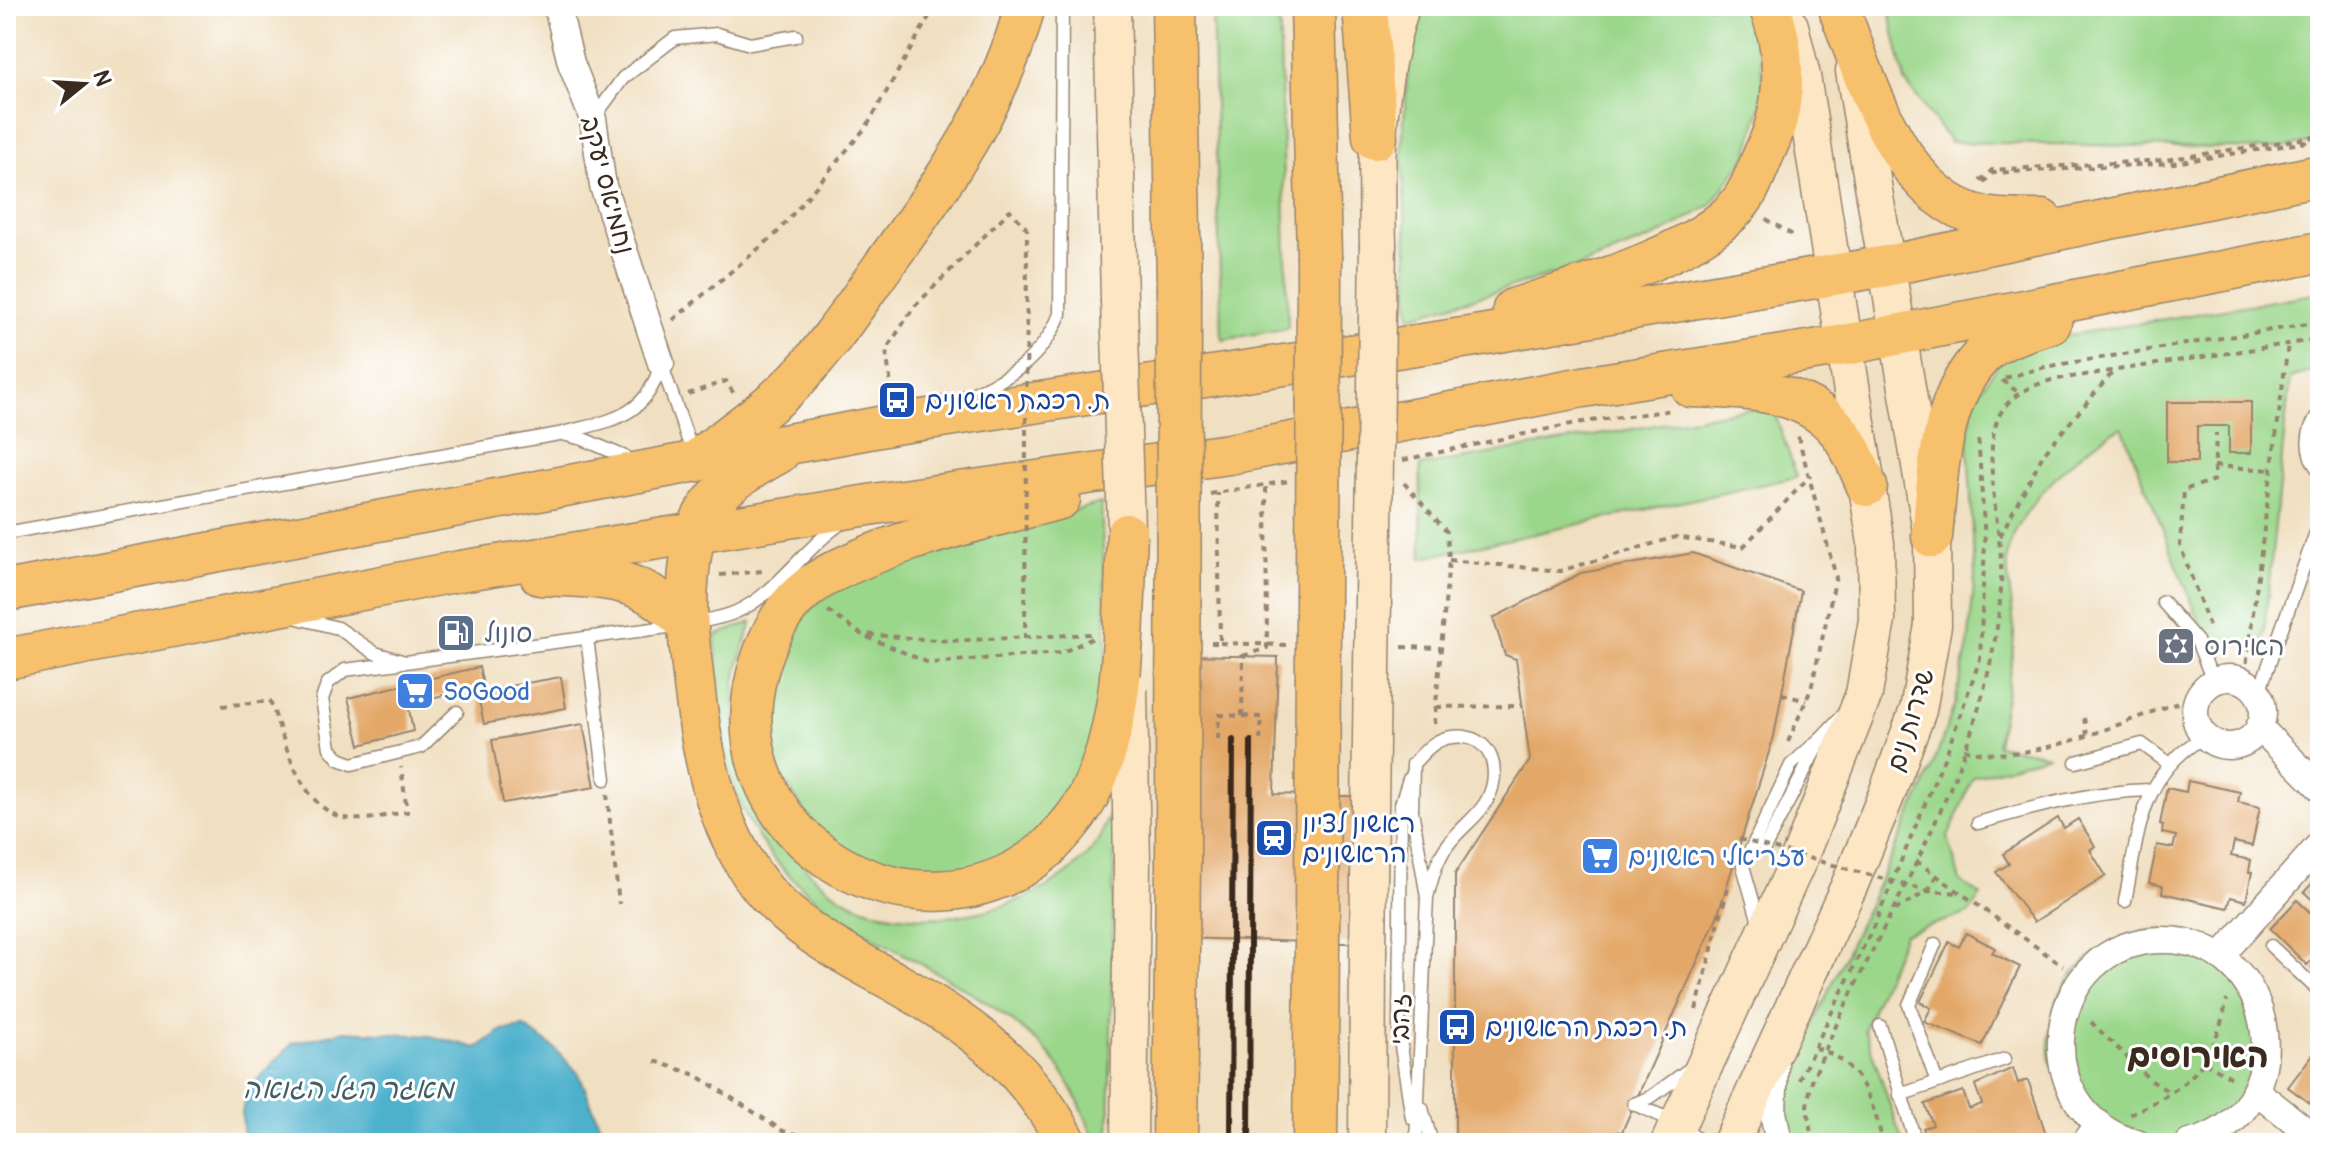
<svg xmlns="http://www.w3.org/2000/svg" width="2326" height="1149" viewBox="0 0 2326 1149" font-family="Pangolin,'Playpen Sans Hebrew',sans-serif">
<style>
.green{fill:#9bd78b;stroke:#6b8054;stroke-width:2}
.water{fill:#4db1cc;stroke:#446e75;stroke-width:2}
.building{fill:#e3a768}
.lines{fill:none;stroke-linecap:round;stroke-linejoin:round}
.lane-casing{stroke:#96846f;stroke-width:15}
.street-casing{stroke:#96846f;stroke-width:29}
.secondary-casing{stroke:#96846f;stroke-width:39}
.primary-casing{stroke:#96846f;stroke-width:43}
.highway-casing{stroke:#96846f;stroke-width:47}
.path{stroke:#96846f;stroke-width:4;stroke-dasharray:6 6;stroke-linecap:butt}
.lane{stroke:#fff;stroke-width:12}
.street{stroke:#fff;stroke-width:26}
.secondary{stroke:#fce6c4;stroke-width:36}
.primary{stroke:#f7c06c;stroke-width:40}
.highway{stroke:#f7c06c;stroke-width:44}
.rail{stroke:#3b2a1e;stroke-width:6}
.secondary-bridge-casing{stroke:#96846f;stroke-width:39;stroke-linecap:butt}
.primary-bridge-casing{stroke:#96846f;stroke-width:43;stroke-linecap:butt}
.highway-bridge-casing{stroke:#96846f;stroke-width:47;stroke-linecap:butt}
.path-bridge{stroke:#96846f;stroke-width:4;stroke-dasharray:6 6;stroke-linecap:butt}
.secondary-bridge{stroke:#fce6c4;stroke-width:36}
.primary-bridge{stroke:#f7c06c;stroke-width:40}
.highway-bridge{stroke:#f7c06c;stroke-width:44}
.labels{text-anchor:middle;stroke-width:6;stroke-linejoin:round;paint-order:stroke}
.street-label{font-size:26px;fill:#3b2a1e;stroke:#fff}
.transit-label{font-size:26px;fill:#164399;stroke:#fff;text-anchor:start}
.service-label{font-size:26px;fill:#4e5e75;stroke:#fff;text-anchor:start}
.worship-label{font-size:26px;fill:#5b616d;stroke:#fff;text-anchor:start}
.shop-label{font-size:26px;fill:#366cbe;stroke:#fff;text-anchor:start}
.water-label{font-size:28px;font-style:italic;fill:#426064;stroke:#fff}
.district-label{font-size:34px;font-weight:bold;fill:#3b2a1e;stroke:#fff}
</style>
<rect width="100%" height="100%" fill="#fff"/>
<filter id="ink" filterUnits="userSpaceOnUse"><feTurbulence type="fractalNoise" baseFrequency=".0125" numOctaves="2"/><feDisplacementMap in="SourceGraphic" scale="16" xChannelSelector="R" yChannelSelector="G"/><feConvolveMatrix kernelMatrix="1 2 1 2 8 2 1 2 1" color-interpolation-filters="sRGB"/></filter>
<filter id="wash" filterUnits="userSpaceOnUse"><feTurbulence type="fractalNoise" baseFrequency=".006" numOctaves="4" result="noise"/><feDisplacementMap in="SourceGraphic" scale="32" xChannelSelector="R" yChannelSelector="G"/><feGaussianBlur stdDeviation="1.8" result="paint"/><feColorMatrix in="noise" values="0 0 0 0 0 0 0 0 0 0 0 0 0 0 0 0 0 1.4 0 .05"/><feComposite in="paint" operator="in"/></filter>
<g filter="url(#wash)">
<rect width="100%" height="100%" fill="#f0dfc0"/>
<!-- green -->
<g class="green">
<path d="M1212,6h67l9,322 -66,12z"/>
<path d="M1424,6h323l10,18 7,72 -17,59 -36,50 -52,30 -81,32 -168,50 -8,-171 6,-79z"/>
<path d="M1888,6h432v136l-55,7 -315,-7 -45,-61z"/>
<path d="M2320,293v76l-30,9 -27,263 -53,7 -88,-221c-39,18 -104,80 -114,124 -4,18 7,62 6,85 -2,36 -11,74 -17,109l52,10 -76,22 -25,60 12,44 21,14 -12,18 -65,21 -40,95 39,114h-110l-6,-36 9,-46 135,-290 24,-68 13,-57 7,-71 -7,-134 5,-40 28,-41 62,-24z"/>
<path d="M1747,409l27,2 23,66 -375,81 -2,-92z"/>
<path d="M1101,503l6,148 -19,110 -43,71 -69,39 -82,1 -70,-31 -54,-83 -3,-63 23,-66 33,-32 69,-35z"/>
<path d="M752,622c-8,25 -18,50 -18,76 1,73 52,175 120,206 73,33 204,5 246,-67 6,-12 10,-27 15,-40l-6,346h-13c-14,-35 -29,-73 -57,-99 -91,-88 -239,-111 -296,-234 -24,-51 -22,-118 -28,-174z"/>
<path d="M2163,929l101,62c31,73 -5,95 -46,152h-110c-17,-24 -46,-55 -57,-81 -4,-9 -2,-22 -1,-31 5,-59 58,-98 113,-102z"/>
</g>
<!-- water -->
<path class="water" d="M524,1027l28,19 27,28 28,69h-363l-2,-32 8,-24 43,-44 52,-12 85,5 47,12 25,-18z"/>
<g id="blocks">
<!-- building -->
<g class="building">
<path d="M2167,402h84v51h-22v-27h-32v36h-30z"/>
<path d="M1693,553l108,38 -27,145 -57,181 -100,226h-162v-269l75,-114 -14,-101 -11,-4 -12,-37 88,-45z"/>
<path d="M1188,655l90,2 -4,137 106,3 -4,147 -196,-6z"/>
<path d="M479,667l4,18 -75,19 5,27 -53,14 -12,-47z"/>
<path d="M561,677l5,31 -82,16 -7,-32z"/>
<path d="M583,724l12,63 -92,16 -11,-63z"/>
<path d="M2188,781l52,11 -2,10 22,5 -8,39 -18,-4 -3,14 20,4 -2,12h3l-6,29 -15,-4 -3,11 -66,-15 1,-7 -14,-3 8,-38 16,3 3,-12 -14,-3 1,-8 -3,-1 7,-36 19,4z"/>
<path d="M2058,818l6,10 14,-9 17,27 -5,4 16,26 -72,46 -38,-50 13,-8 -6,-10z"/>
<path d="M2320,875v32l-16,-15z"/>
<path d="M2297,900l16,15 7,-7v43l-13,14 -37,-36z"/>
<path d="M1966,933l29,15 -3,5 28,14 -38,78 -58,-23 7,-14 -11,-6 29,-60 10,5z"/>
<path d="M2320,959v16l-8,-7z"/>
<path d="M2320,1045v66l-32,-24z"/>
<path d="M2013,1068l5,15 10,-3 21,63h-121l-5,-15 10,-3 -8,-21 38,-13 6,18 13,-5 -7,-19z"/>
</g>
</g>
</g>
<g filter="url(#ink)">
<use href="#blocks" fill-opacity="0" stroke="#96846f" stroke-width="2"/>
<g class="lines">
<!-- lane casing -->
<g class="lane-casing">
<g id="lane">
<path d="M593,119l30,-41 52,-40 42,-4 33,10 46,-8"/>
<path d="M662,366l31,88"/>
<path d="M964,397c43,-17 78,-37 96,-83l2,-308"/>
<path d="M2320,412c-15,19 -16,41 0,60"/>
<path d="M562,434l21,5 51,22"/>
<path d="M6,533l553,-99c50,-14 87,-14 102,-71"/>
<path d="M2163,602l34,39 16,40"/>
<path d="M294,617l44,11 37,25 30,9 270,-36"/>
<path d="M693,623c14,-3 30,-5 43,-11 41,-18 67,-63 104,-88"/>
<path d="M587,638l18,141"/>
<path d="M399,663l-54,7 -17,13 -6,16 8,49 9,11 13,5 69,-17 36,-35"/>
<path d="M2258,695l62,-174"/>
<path d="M2076,762l66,-18 26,19"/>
<path d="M1409,779l-8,25 -2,229 13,85"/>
<path d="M1978,823c56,-16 114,-32 172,-33"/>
<path d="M1764,849l58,-112 20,-21"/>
<path d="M2125,901c14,-69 14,-126 80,-165"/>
<path d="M1760,926l-17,-60 48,-101 31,-28"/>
<path d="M1935,944l-26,61 28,77"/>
<path d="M2271,946l49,46"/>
<path d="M1880,1026l36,117"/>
<path d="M1900,1095l105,-36"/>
<path d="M1634,1104l17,-7 41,-30"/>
<path d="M1634,1104l44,19 24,20"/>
<path d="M1422,1108l10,35"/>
<path d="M1619,1138l14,5"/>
<path d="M1416,1143l11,-246 -15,-87 1,-46c12,-13 21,-25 39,-27 42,-5 52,39 32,68 -10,15 -27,26 -37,41 -11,15 -15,33 -20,51"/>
</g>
</g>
<!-- street casing -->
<g class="street-casing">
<g id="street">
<path d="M557,6l14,57 22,56 10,67 58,177"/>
<circle cx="2229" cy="712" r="34"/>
<path d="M2259,727l61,61"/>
<path d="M2220,957l100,-113"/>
<path d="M1775,1064l-2,48 6,31"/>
<path d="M2255,1090l65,52"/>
<path d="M2084,1143l14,-20"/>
<path d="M2137,1143c-115,-30 -94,-203 26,-203 118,-1 142,175 26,203"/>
</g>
</g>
<!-- secondary casing -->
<g class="secondary-casing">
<g id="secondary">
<path d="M1112,6l7,294"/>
<path d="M1378,244c-2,-87 -3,-154 23,-238"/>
<path d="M1129,1143l3,-281"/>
<path d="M1367,1143l1,-191"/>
<path d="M1669,1143l129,-282 66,-167 13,-74 -1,-77 -74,-467 -12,-50"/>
<path d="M1731,1143l119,-259 36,-88 32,-86 15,-85 -1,-88 -78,-466"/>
</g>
</g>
<!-- primary casing -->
<g class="primary-casing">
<g id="primary">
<path d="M1840,12c27,68 58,185 141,204 19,5 41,3 61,4"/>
<path d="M1513,309c61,-20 187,-55 226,-105 12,-14 19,-38 27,-55 21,-44 21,-98 3,-143"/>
<path d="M1691,387c54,2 122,1 154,53 9,14 15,31 22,46"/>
<path d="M779,453c-27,15 -59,33 -75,61 -17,29 -19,92 -15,125 9,83 16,166 64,237 34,49 89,77 140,105 76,43 133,83 174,162"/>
<path d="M702,456c32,-25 67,-48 95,-77 34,-36 60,-77 89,-117 57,-79 115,-159 139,-256"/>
<path d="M1932,537c6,-60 6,-143 56,-187 17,-14 42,-20 63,-27"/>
<path d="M540,575c63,3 102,0 147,49"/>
<path d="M6,591l889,-167 574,-87 417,-71 434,-91"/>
<path d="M6,659l454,-88 421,-68 348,-49 354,-67 262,-42 475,-93"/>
<path d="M1048,848c-127,109 -333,-5 -291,-174 8,-30 22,-62 47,-83 50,-43 190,-74 256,-92"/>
</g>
</g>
<!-- highway casing -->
<g class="highway-casing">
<g id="highway">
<path d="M1174,6l5,281"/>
<path d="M1313,6l6,250"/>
<path d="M1365,6l10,131"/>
<path d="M1175,1143l3,-280"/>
<path d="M1315,1143l2,-193"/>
</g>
</g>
<!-- path -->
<g class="path">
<path d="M1980,181l12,-11 173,-10 155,-24"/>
<path d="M1983,183l10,-10 181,-10 146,-23"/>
<path d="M1766,219l30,18"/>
<path d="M673,320l103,-86 91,-108 68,-120"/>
<path d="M2005,378l40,-11 275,-45"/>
<path d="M2002,380l17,13"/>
<path d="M892,393l-6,-43 28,-43 96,-97 17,19"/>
<path d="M688,394l38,-13 8,13"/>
<path d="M1403,460l173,-37 97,-13"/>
<path d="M2214,466l57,4"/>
<path d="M1404,483l43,49 2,28 -15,166"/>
<path d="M1210,494l78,-13"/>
<path d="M2000,536l44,-83 68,-80"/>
<path d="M1449,560l111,11 116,-34 67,10 68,-72"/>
<path d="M720,575l43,-4"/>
<path d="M828,611l33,23 88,7 142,-7"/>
<path d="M2209,626l-29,-81 4,-55 30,-10 2,-47"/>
<path d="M867,637l62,26 132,-10 32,-15"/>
<path d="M1211,643h9l-2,-150"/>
<path d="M1220,643l66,2"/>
<path d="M1402,647l39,1"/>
<path d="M2245,675l43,-331"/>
<path d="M1782,694l24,7"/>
<path d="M222,706l48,-5c15,39 30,113 81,118 17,2 39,-5 56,-7l-6,-45"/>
<path d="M1436,707l86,-1"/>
<path d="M1242,716l1,-60 24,-8 -1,-162"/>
<path d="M2084,718l3,16"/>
<path d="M1218,739l1,-24 43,2 -2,24"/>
<path d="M1788,742l23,-53 25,-112 -38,-141"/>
<path d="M1964,749c64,19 152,-26 214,-46l17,3"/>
<path d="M607,794l12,110"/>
<path d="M1916,861l147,105"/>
<path d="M1928,891l8,-15"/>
<path d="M1895,910l33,-19 33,2"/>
<path d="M1696,1010l33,-127"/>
<path d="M2091,1022l59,58 21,13"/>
<path d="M1815,1048c45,11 58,54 68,95"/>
<path d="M655,1061l41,14 87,56 50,12"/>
<path d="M2205,1062l29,17"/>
<path d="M1799,1080l76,-157 73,-174 32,-90 5,-117 -7,-108"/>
<path d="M2130,1114c61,-28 82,-47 97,-114"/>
<path d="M1812,1143l-5,-38 5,-24c60,-149 158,-286 184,-448 4,-24 6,-48 5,-72 -2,-41 -19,-108 -2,-145 10,-21 31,-30 53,-36l268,-41"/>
</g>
<!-- lane -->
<use href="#lane" class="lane"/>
<!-- street -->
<use href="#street" class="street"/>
<!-- secondary -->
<use href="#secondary" class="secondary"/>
<!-- primary -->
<use href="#primary" class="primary"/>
<!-- highway -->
<use href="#highway" class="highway"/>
<!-- rail -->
<g class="rail">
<path d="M1231,1143l2,-403"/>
<path d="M1249,1143l2,-402"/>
</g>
<!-- secondary-bridge casing -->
<g class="secondary-bridge-casing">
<g id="secondary-bridge">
<path d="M1119,300l8,262"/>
<path d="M1129,689l3,173"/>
<path d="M1368,952l10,-708"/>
</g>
</g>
<!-- primary-bridge casing -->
<g class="primary-bridge-casing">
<path id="primary-bridge" d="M1048,848c15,-16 31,-33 41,-53 39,-79 34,-176 38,-261"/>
</g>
<!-- highway-bridge casing -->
<g class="highway-bridge-casing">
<g id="highway-bridge">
<path d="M1178,863l1,-576"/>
<path d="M1317,950l2,-694"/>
</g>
</g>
<!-- path-bridge -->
<g class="path-bridge">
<path d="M1025,639l2,-410"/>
<path d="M1739,839l189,52"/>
</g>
<!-- secondary-bridge -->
<use href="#secondary-bridge" class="secondary-bridge"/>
<!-- primary-bridge -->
<use href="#primary-bridge" class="primary-bridge"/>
<!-- highway-bridge -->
<use href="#highway-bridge" class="highway-bridge"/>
</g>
</g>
<!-- icons -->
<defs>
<g id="bus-square" transform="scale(2)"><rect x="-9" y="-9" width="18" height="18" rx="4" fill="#1a4fb4" stroke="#fff"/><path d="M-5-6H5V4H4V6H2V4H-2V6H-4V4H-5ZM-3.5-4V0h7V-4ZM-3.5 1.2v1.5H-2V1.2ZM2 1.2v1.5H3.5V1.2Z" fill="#fff"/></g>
<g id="fuel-square" transform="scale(2)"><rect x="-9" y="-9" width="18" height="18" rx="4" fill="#5c6f8a" stroke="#fff"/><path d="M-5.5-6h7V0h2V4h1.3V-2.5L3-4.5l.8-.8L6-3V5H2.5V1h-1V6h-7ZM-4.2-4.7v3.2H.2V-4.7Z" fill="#fff"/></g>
<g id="synagogue-square" transform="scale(2)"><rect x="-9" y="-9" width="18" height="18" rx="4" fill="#6b7280" stroke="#fff"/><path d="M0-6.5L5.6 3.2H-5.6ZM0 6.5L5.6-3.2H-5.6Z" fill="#fff"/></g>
<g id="supermarket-square" transform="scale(2)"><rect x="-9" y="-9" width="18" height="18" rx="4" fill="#3f7fe0" stroke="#fff"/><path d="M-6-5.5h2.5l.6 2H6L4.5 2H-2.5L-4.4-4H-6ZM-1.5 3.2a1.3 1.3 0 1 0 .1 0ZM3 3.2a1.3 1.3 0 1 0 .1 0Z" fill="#fff"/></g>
<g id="station-square" transform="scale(2)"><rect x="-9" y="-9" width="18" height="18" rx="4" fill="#1a4fb4" stroke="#fff"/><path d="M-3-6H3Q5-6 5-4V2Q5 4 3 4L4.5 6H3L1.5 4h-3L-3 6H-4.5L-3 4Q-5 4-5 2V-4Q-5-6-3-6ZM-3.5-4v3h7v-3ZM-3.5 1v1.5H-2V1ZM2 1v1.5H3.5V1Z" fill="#fff"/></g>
</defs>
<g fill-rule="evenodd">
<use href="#bus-square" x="897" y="400"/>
<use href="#fuel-square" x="456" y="633"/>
<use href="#synagogue-square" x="2176" y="646"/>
<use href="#supermarket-square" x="415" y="691"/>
<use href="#station-square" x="1274" y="838"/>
<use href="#supermarket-square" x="1600" y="856"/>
<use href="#bus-square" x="1457" y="1027"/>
</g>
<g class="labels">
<!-- street labels -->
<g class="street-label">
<text transform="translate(608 185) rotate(75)" y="9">נחמיאס יעקב</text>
<text transform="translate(1910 720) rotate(-73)" y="9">שדרות נים</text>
<text transform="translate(1400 1019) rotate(-88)" y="9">זהבי</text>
</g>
<!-- transit labels -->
<g class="transit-label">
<text x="925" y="409">ת. רכבת ראשונים</text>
<text x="1302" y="832">ראשון לציון<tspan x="1302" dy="30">הראשונים</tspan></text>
<text x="1485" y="1036">ת. רכבת הראשונים</text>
</g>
<!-- service labels -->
<g class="service-label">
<text x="484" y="642">סונול</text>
</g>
<!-- worship labels -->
<g class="worship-label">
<text x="2204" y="655">האירוס</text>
</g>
<!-- shop labels -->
<g class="shop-label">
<text x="443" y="700">SoGood</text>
<text x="1628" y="865">עזריאלי ראשונים</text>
</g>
<!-- water labels -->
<g class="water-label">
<text x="348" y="1098">מאגר הגל הגואה</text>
</g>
<!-- district labels -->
<g class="district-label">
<text x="2198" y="1067">האירוסים</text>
</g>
</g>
<!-- margin -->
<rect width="2326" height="1149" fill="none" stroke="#fff" stroke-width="32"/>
<!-- north arrow -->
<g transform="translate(84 84) rotate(72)" stroke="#ffffff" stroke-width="6" paint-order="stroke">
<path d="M0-6L14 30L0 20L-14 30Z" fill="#3b2a1e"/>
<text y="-12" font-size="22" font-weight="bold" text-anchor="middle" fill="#3b2a1e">N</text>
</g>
</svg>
